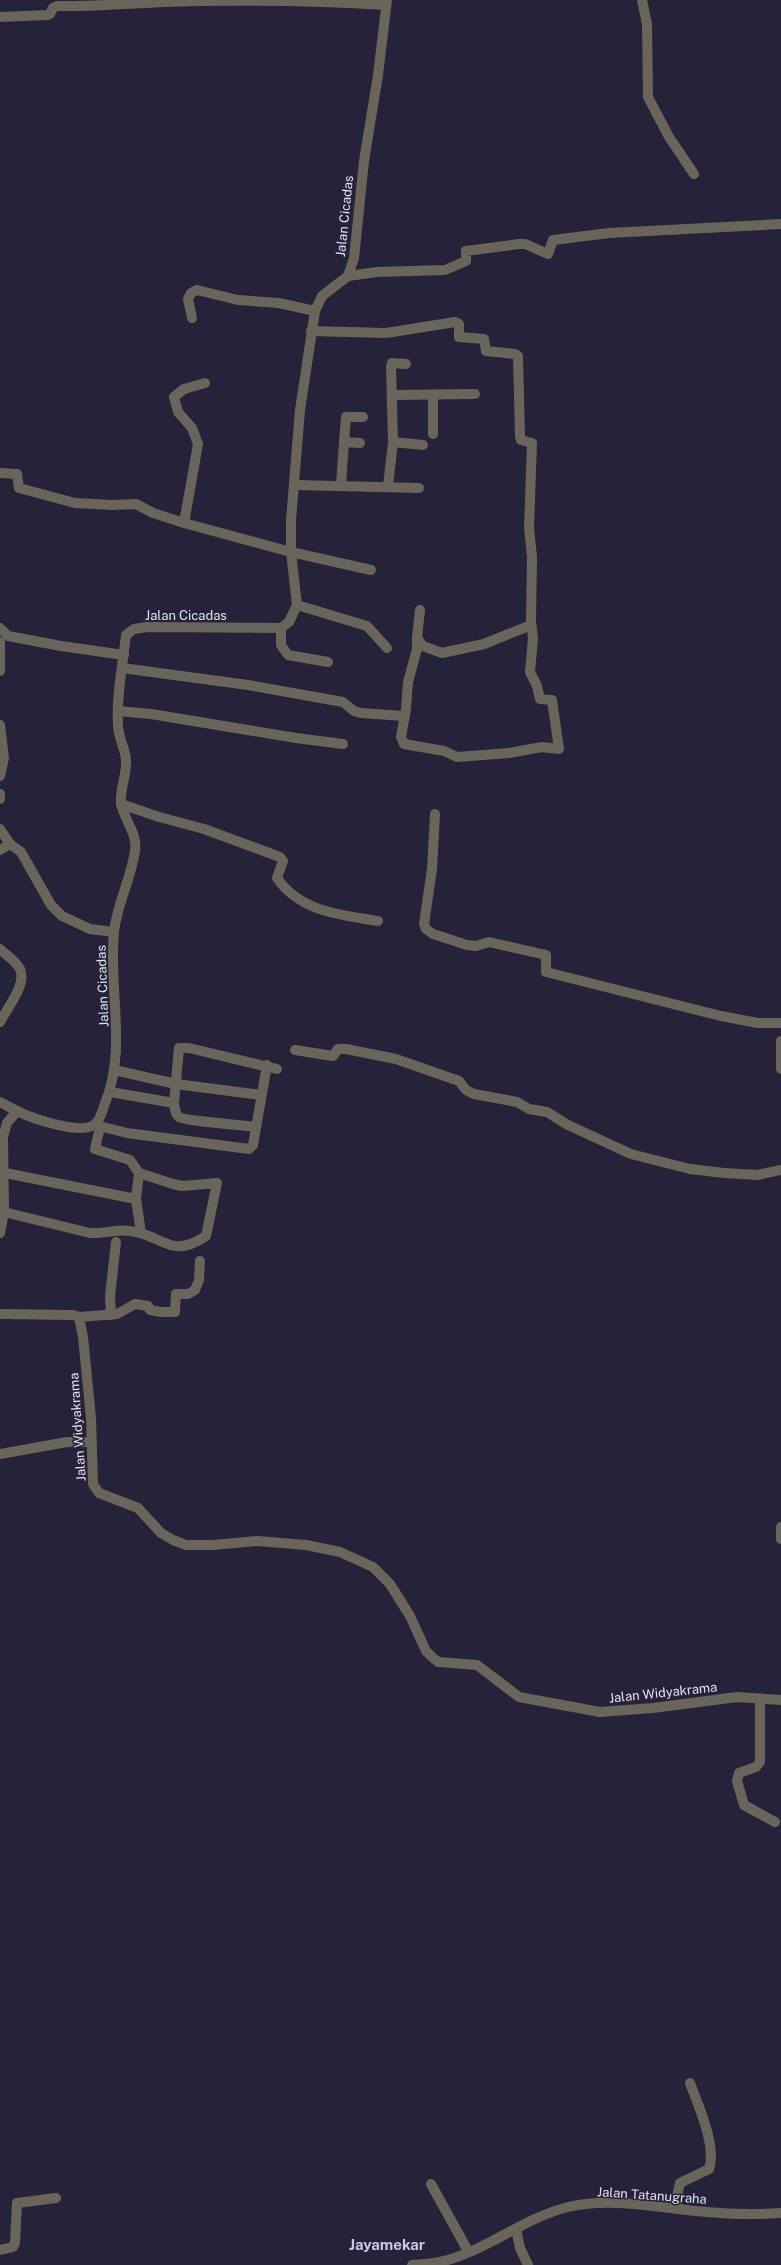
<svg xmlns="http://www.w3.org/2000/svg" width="781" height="2265" viewBox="0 0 781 2265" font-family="'Public Sans',sans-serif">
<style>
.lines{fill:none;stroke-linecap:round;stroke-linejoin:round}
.street{stroke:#69655a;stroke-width:10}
.labels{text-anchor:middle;stroke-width:3;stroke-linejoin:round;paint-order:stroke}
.street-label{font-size:13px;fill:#e1e1f0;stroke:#242339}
.quarter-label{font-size:15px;font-weight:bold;fill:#c8c8e4;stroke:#242339}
</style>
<rect width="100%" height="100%" fill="#242339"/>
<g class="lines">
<!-- street -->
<g class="street">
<path d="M642,0l5,24 1,73 21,40 25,37"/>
<path d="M0,17l48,-2 2,-1 3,-6 4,-2c48,1 96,-5 143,-5 62,-1 125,0 186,4"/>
<path d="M348,276l29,-4 68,-2 21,-9v-10l53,-7h6l23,10 5,-14 56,-7 172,-9"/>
<path d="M192,318l-4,-19 3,-6 6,-3 41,10 41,3 36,8"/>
<path d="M311,331l75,2 69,-11 4,2v13l25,2 2,12 29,3 3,2 2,81 1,3 11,3 -3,85 3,29 -1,64 2,17 -3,34 7,14 3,13 12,1 7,49 -17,-2 -33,6 -52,4 -13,-6 -40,-7 -3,-7 5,-28 2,-27 9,-33v-11l3,-28"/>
<path d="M392,395l83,-1"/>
<path d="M433,434v-39"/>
<path d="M344,442l2,-25h17"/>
<path d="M393,442l30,3"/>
<path d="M0,473l17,1 2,14 56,15 37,2 24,-1 17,9 31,10 107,29 80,18"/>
<path d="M295,485l124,3"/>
<path d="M341,485l3,-43 16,1"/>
<path d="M388,486l5,-44 -2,-76 1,-3 14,1"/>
<path d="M184,523l14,-79 -6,-16 -14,-16 -4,-15 10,-8 21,-6"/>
<path d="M297,605l70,21 20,22"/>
<path d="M0,628l8,8 53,10 63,9"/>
<path d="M281,628v17l7,10 40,7"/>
<path d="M417,638l6,8 19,7 42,-9 47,-19"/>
<path d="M0,642v29"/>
<path d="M122,668l126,17 95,17 11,9 7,2 43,3"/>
<path d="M118,711l33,3 145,24 47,6"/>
<path d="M0,725l4,33 -4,18"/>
<path d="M0,794v5"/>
<path d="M121,804l38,13 45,12 76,28 3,4 -6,17c23,34 65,37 101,43"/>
<path d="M435,814l-3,55 -8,55 2,5 7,5 34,11 9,1 13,-4 57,13v17l175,44 37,7h23"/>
<path d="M0,829l10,15"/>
<path d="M0,850l10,-6 11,8 30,53 11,11 28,13 24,3"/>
<path d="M0,949c6,6 16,12 20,20 7,16 -13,39 -20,53"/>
<path d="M781,1041v28"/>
<path d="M295,1050l38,6 5,-7h8l50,10 63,22 7,9 8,4 43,8 12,7 18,3 21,13 63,29 59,15 34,4 33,2 24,-5"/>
<path d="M114,1070l62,14 85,11"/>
<path d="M110,1092l64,11"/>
<path d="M0,1102l17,9"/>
<path d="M95,1125l32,8 122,16 4,-4 14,-80"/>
<path d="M256,1127c-12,-2 -72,-6 -77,-10 -4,-3 -4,-8 -5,-14l5,-55h10l88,21"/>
<path d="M5,1173l131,26"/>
<path d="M139,1173l-3,26 5,34"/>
<path d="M4,1212l86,21c13,1 27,-4 40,-2 34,4 40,29 76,5l11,-53 -35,3 -9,-2 -34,-11 -9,-13 -35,-11 5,-22"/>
<path d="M0,1233l4,-21 -1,-75 4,-14 10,-12c14,7 66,25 78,13 5,-4 7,-12 9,-18 24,-56 4,-116 10,-174 3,-28 17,-53 21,-81 3,-18 -12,-32 -14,-49 -1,-14 6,-28 5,-42 -1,-12 -8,-23 -8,-35 -2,-28 5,-62 8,-90l8,-6 13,-2 134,1 8,-6 8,-17 -6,-53v-32l9,-110 15,-99 7,-15 26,-20 6,-18 10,-97 14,-86 9,-75"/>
<path d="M0,1314l73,1 6,2 4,20 8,81 2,66 6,9 39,15 23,25 12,7 13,5h27l44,-4 49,4 34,7 33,15 17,17 20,32 16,35 6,6 6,5 39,3 42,32 81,15 53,-4 84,-11 44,3"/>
<path d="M111,1315l-1,-19 6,-54"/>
<path d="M79,1317l38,-3 18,-10 13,2 2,4 11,2h14l1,-18h12l7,-4 4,-10 1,-19"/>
<path d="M0,1454l67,-12h24"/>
<path d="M781,1539v-12"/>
<path d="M760,1699v63l-4,5 -17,6 -2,8 7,24 31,17"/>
<path d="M431,2184l37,67"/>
<path d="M676,2209l1,-13 3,-13 29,-14c8,-23 -11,-64 -19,-86"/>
<path d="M516,2229l4,19 8,17"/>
<path d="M0,2250l13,-3 2,-4 2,-40 39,-5"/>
<path d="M412,2265c9,-1 19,-1 28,-3 45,-10 83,-44 128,-55 42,-10 87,0 128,4 28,3 57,4 85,2"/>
</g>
</g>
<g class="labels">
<!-- street labels -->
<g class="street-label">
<text transform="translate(344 216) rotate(-84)" y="5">Jalan Cicadas</text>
<text x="186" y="620">Jalan Cicadas</text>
<text transform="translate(102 986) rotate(-92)" y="5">Jalan Cicadas</text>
<text transform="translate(77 1427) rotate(-94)" y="5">Jalan Widyakrama</text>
<text transform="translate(663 1692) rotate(-6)" y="5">Jalan Widyakrama</text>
<text transform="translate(652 2195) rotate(4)" y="5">Jalan Tatanugraha</text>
</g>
<!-- quarter labels -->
<g class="quarter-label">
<text x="387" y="2250">Jayamekar</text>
</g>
</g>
</svg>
